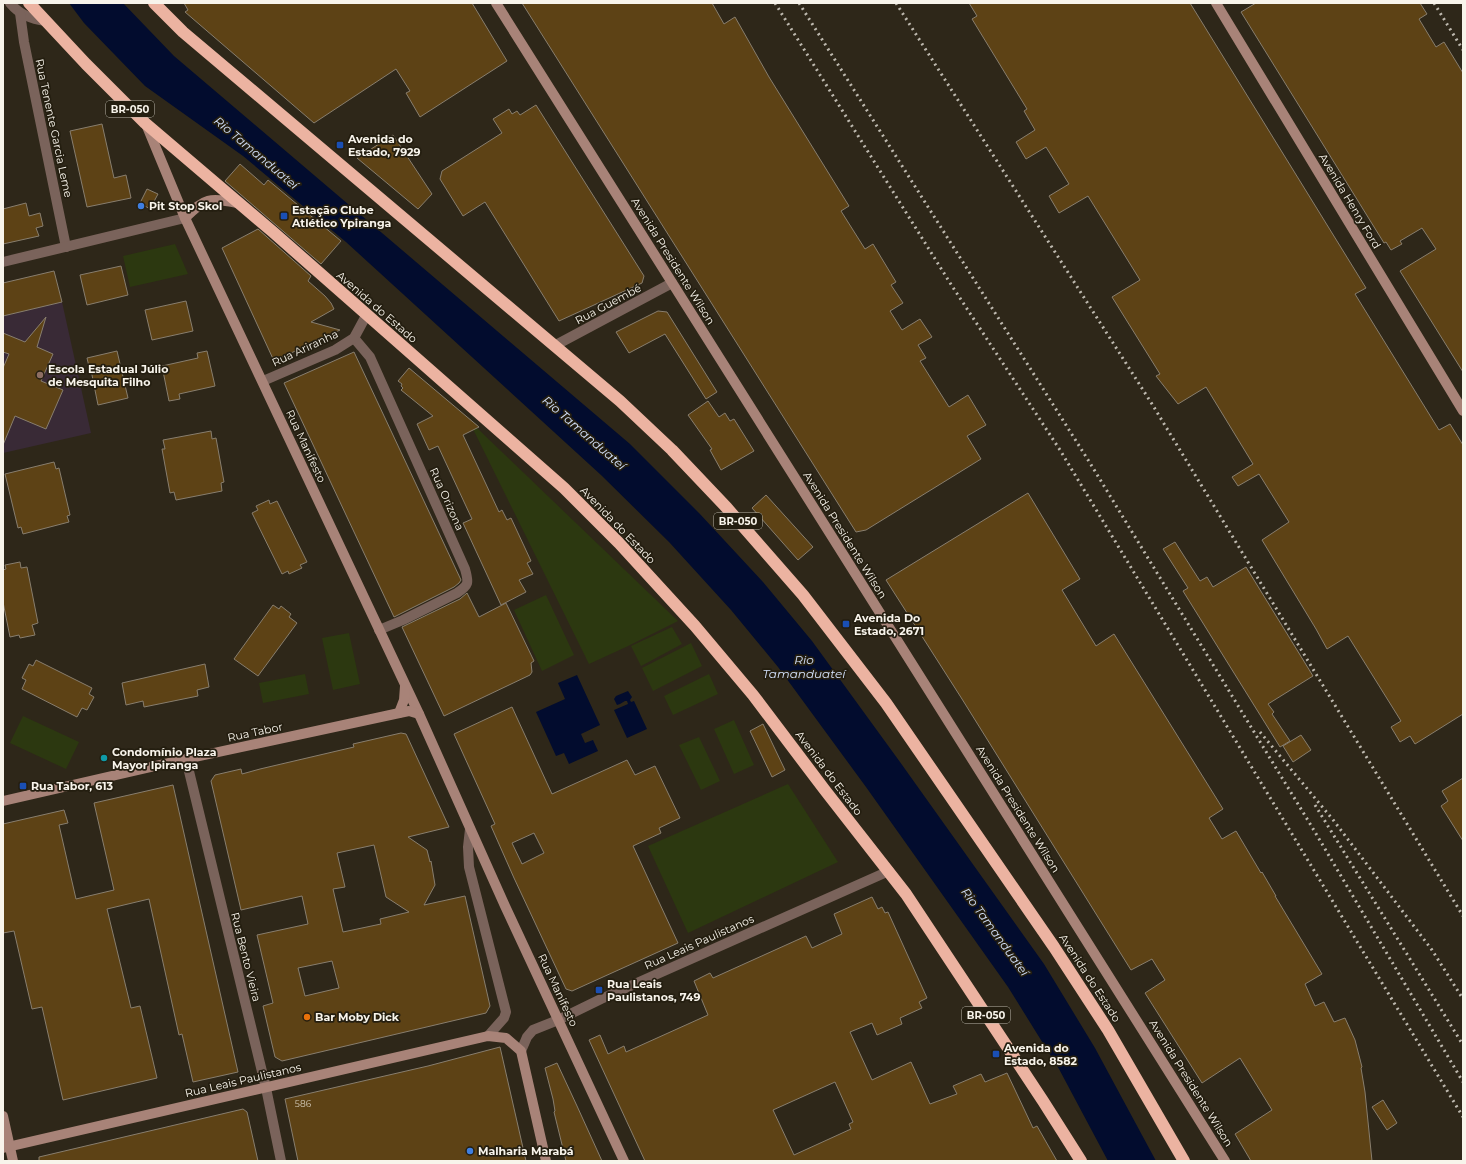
<svg xmlns="http://www.w3.org/2000/svg" width="1466" height="1164" viewBox="0 0 1466 1164" font-family="Montserrat,sans-serif">
<style>
.education{fill:#392a36}
.green{fill:#2c3810}
.water{fill:#020c2e}
.building{fill:#5d4215;stroke:#887e6e;fill-rule:evenodd}
.lines{fill:none;stroke-linecap:round;stroke-linejoin:round}
.street{stroke:#7a635b;stroke-width:10}
.secondary{stroke:#a88378;stroke-width:10}
.highway{stroke:#ecb3a1;stroke-width:12}
.rail{stroke:#beb9af;stroke-width:3;stroke-dasharray:2 4;stroke-linecap:butt}
.transit-dot{fill:#1a4fb4;stroke:#241e10;stroke-width:1.5}
.shop-dot{fill:#3f7fe0;stroke:#241e10;stroke-width:1.5}
.education-dot{fill:#8d6e63;stroke:#241e10;stroke-width:1.5}
.culture-dot{fill:#0f9aa8;stroke:#241e10;stroke-width:1.5}
.food-dot{fill:#e8710a;stroke:#241e10;stroke-width:1.5}
.labels{text-anchor:middle;stroke-width:3.5;stroke-linejoin:round;paint-order:stroke}
.number-label{font-size:9px;fill:#d1c8b6}
.shield{fill:#241e10;stroke:#b8b4a9;stroke-width:1}
.shield-label{font-size:10px;font-weight:bold;fill:#f8f4eb}
.street-label{font-size:11px;fill:#f8f4eb;stroke:#241e10}
.poi-label{font-size:11px;font-weight:bold;fill:#f8f4eb;stroke:#241e10;text-anchor:start}
.water-label{font-size:12px;font-style:italic;fill:#d3e1fc;stroke:#241e10}
</style>
<rect width="100%" height="100%" fill="#2e2719"/>
<!-- education -->
<path class="education" d="M62,302l29,131 -88,20v-137z"/>
<!-- green -->
<g class="green">
<path d="M175,244l13,30 -58,13 -7,-31z"/>
<path d="M477,428l201,193 -52,26 -37,17 -116,-235z"/>
<path d="M546,595l28,60 -32,16 -28,-61z"/>
<path d="M672,627l10,17 -41,22 -10,-20z"/>
<path d="M349,633l11,51 -27,6 -11,-52z"/>
<path d="M691,643l11,23 -49,25 -11,-23z"/>
<path d="M305,674l4,20 -46,9 -4,-20z"/>
<path d="M709,674l9,20 -45,21 -9,-19z"/>
<path d="M23,716l56,26 -13,27 -56,-26z"/>
<path d="M734,720l20,45 -20,9 -20,-45z"/>
<path d="M699,737l21,44 -19,9 -22,-45z"/>
<path d="M788,784l50,78 -150,71 -40,-87z"/>
</g>
<!-- water -->
<g class="water">
<path d="M69,3h54l51,53 456,388 69,69 64,69 49,59 88,121 144,202 51,84 61,113h-48l-49,-92 -51,-82 -142,-200 -88,-120 -47,-57 -62,-68 -68,-67 -255,-233 -103,-86 -98,-70 -61,-63z"/>
<path d="M577,675l23,50 -19,9 4,9 8,-3 5,11 -29,13 -5,-11 -8,3 -20,-44 29,-13 -7,-16z"/>
<path d="M628,691l4,6 -2,3 1,2 3,-1 13,28 -20,9 -13,-28 14,-6 -1,-3h-2l-5,3 -3,1 -3,-6 2,-3z"/>
</g>
<!-- building -->
<g class="building">
<path d="M184,3h288l35,58 -87,56 -14,-24 4,-2 -14,-22 -82,54 -129,-111 3,-2z"/>
<path d="M522,3h190l12,21 11,-7 34,60 80,129 -8,5 24,38 8,-5 23,38 -5,3 12,18 -13,8 12,19 18,-11 12,18 -14,8 8,13 -6,3 29,46 19,-12 18,30 -19,11 14,23 -115,71 -10,2z"/>
<path d="M969,3h221l176,285 -11,6 84,136 11,-6 13,21v269l-48,30 -5,-8 -10,6 -9,-15 10,-6 -53,-85 -21,13 -11,-20 -54,-89 27,-18 -30,-48 -21,12 -6,-9 21,-13 -47,-77 -28,17 -22,-28 4,-2 -48,-77 28,-17 -52,-84 -29,17 -10,-17 20,-12 -23,-37 -20,12 -10,-17 19,-12 -11,-19 3,-2 -55,-90 5,-3z"/>
<path d="M1256,3h164l7,11 -8,5 17,28 8,-5 19,31v299l-63,-101 36,-22 -14,-21 -22,13 2,3 -11,6 -5,-8 -2,1 -143,-231z"/>
<path d="M536,105l108,171 -2,7 -83,38 -74,-119 -22,14 -23,-37 2,-8 60,-38 -9,-14 16,-10 3,5 5,-3 3,4z"/>
<path d="M102,124l12,54 12,-3 5,23 -44,9 -17,-76z"/>
<path d="M393,135l39,59 -14,15 -61,-51z"/>
<path d="M240,164l24,21 4,-5 73,61 -20,23 -96,-83z"/>
<path d="M147,189l11,5 -8,15 -10,-6z"/>
<path d="M26,203l3,13 11,-3 3,13 -7,2 3,8 -36,8v-35z"/>
<path d="M258,229l53,47 -3,5 17,15 6,7 3,6 -23,13 29,8 -66,31 -52,-113z"/>
<path d="M121,266l7,29 -41,10 -7,-30z"/>
<path d="M54,271l8,31 -59,14v-33z"/>
<path d="M186,301l7,30 -41,9 -7,-30z"/>
<path d="M658,311l9,1 50,80 -11,7 -41,-65 -36,19 -13,-21z"/>
<path d="M46,317l-9,30 16,7 -12,27 22,9 -17,39 -31,-13 -12,29v-77l6,-14 -6,-2v-19l22,9z"/>
<path d="M117,351l11,47 -30,7 -7,-35 -1,1 -3,-13z"/>
<path d="M207,351l8,35 -36,8 1,5 -11,2 -7,-35 36,-8 -1,-5z"/>
<path d="M354,352l107,228 -2,3 -5,4 -60,30 -110,-234z"/>
<path d="M409,368l70,59 -16,8 36,77 3,-2 5,10 4,-2 20,43 -4,2 6,11 -14,6 7,12 -25,13 -38,-82 9,-4 -34,-73 -9,4 -12,-26 16,-8 -32,-26 2,-2 -2,-2 1,-2 -4,-3z"/>
<path d="M708,401l11,16 6,-4 5,8 4,-2 20,32 -33,19 -11,-20 2,-1 -24,-34z"/>
<path d="M211,431l1,8 4,-1 8,44 -3,1 1,8 -46,9 -2,-8 -4,1 -8,-44h3l-2,-9z"/>
<path d="M54,462l2,7 3,-1 11,47 -3,1 2,6 -46,12 -2,-7 -3,1 -13,-54z"/>
<path d="M1028,493l52,86 -18,11 34,56 18,-12 109,175 -14,9 13,21 14,-8 25,42 1,-1 14,24h-1l47,78 -17,10 10,22 9,-4 10,20 11,-4 10,22 7,27 -1,1 4,24 7,69h-121l-16,-27 37,-24 -32,-52 -38,25 -57,-90 20,-13 -13,-21 -21,11 -169,-271 -76,-119z"/>
<path d="M766,495l47,52 -15,13 -46,-52z"/>
<path d="M269,500l1,4 7,-3 30,61 -7,3 2,3 -13,6 -1,-3 -6,3 -30,-61 6,-3 -2,-4z"/>
<path d="M1175,542l25,39 7,-4 6,10 33,-20 67,109 -45,28 6,8 -2,2 18,27 -10,6 -97,-156 5,-3 -25,-39z"/>
<path d="M20,562l1,6 6,-1 11,56 -6,2 3,10 -15,3 -1,-3 -9,2 -7,-35v-32l3,-1 -1,-4z"/>
<path d="M467,593l12,24 27,-14 28,58 -3,2 1,9 -2,3 -86,41 -42,-89 58,-28z"/>
<path d="M273,605l6,4 2,-3 10,8 -2,3 8,6 -39,53 -24,-17z"/>
<path d="M36,660l56,28 -3,6 5,3 -7,13 -5,-2 -5,9 -55,-28 4,-9 -4,-2 7,-14 4,2z"/>
<path d="M205,664l4,23 -12,3 1,6 -54,11 -1,-6 -17,4 -4,-22z"/>
<path d="M512,707l40,87 75,-34 8,15 20,-9 25,52 -21,10 2,5 -28,13 45,97 -106,48 -6,-2 -52,-111 -23,-52 4,-2 -41,-90zM534,833l10,20 -22,11 -10,-21z"/>
<path d="M763,724l22,46 -13,7 -22,-46z"/>
<path d="M401,733l5,1 1,2 42,91 -41,10 19,13 3,12 1,-1 4,24 -11,20 41,-9 25,110 -4,7 -204,48 -7,-4 -12,-51 10,-3 -16,-68 51,-11 -6,-28 -61,14 -30,-129 4,-6 26,-6 1,5 18,-5 94,-22 -1,-3zM374,845l12,52 23,15 -29,7 1,5 -38,8 -10,-43 12,-2 -8,-34zM332,961l7,27 -34,8 -7,-28z"/>
<path d="M1301,735l10,15 -18,12 -10,-16z"/>
<path d="M1463,778v63l-22,-35 7,-5 -6,-10z"/>
<path d="M173,785l65,287 -45,10 -11,-48 -3,1 -30,-136 -42,10 24,99 9,-2 17,72 -94,22 -21,-93 -10,2 -18,-78 -11,2v-109l61,-14 4,13 -9,2 17,74 38,-9 -20,-87z"/>
<path d="M872,897l6,12 4,-2 3,6 3,-1 39,86 -8,4 3,6 -22,10 2,6 -25,11 -5,-12 -22,9 22,48 39,-18 19,42 27,-10 -4,-8 28,-12 4,8 22,-9 26,55 4,-2 20,35h-412l-56,-121 11,-5 8,19 16,-8 2,6 82,-37 -14,-34 16,-8 3,5 93,-42 6,12 30,-14 -8,-20zM835,1082l18,40 -4,2 2,5 -57,26 -21,-45z"/>
<path d="M500,1047l26,114h-228l-13,-62 143,-33z"/>
<path d="M557,1063l20,43 25,55h-36l-12,-49 1,-1 -2,-12 -8,-31z"/>
<path d="M1383,1100l14,23 -10,7 -15,-23z"/>
<path d="M243,1109l4,3 11,49h-219v-4z"/>
</g>
<g class="lines">
<!-- street -->
<g class="street">
<path d="M10,3c10,12 21,16 36,18"/>
<path d="M20,13l4,29 42,205"/>
<path d="M3,262l182,-44"/>
<path d="M354,338l16,19 95,212c4,14 4,16 -8,24l-54,27 -24,10"/>
<path d="M554,346l118,-63"/>
<path d="M263,381l72,-31 19,-12 13,-24"/>
<path d="M186,759l80,329 15,73"/>
<path d="M470,829l-2,18 1,20 37,145 -2,6 -16,18"/>
<path d="M521,1051l6,-14 6,-7 25,-10 43,-21 288,-128"/>
</g>
<!-- secondary -->
<g class="secondary">
<path d="M496,3l729,1158"/>
<path d="M1216,3l247,408"/>
<path d="M146,124l39,94 234,496 86,192 119,255"/>
<path d="M185,218c21,-21 24,-20 53,-15"/>
<path d="M399,713l5,-13 1,-14"/>
<path d="M3,801l183,-42 218,-47 5,-1 10,3"/>
<path d="M3,1116l10,45"/>
<path d="M3,1148l485,-112 18,2 15,13 25,110"/>
</g>
<!-- highway -->
<g class="highway">
<path d="M29,3l57,61 59,59 128,109 291,256 55,55 76,83 58,69 71,94 82,105 137,207 38,60"/>
<path d="M154,3l29,29 437,369 52,49 55,58 76,87 83,108 168,244 54,83 76,131"/>
</g>
<!-- rail -->
<g class="rail">
<path d="M775,3l177,283 108,164 403,667"/>
<path d="M799,3l291,460 222,364 151,255"/>
<path d="M896,3l256,401 311,512"/>
<path d="M1434,3l29,47"/>
<path d="M1260,732l74,89 98,129 31,49"/>
<path d="M1315,805l148,240"/>
</g>
</g>
<!-- markers -->
<g class="transit-dot">
<rect x="336" y="141" width="8" height="8" rx="2"/>
<rect x="280" y="212" width="8" height="8" rx="2"/>
<rect x="842" y="620" width="8" height="8" rx="2"/>
<rect x="19" y="782" width="8" height="8" rx="2"/>
<rect x="595" y="986" width="8" height="8" rx="2"/>
<rect x="992" y="1050" width="8" height="8" rx="2"/>
</g>
<g class="shop-dot">
<circle cx="141" cy="206" r="4"/>
<circle cx="470" cy="1151" r="4"/>
</g>
<circle class="education-dot" cx="40" cy="375" r="4"/>
<circle class="culture-dot" cx="104" cy="758" r="4"/>
<circle class="food-dot" cx="307" cy="1017" r="4"/>
<g class="labels">
<!-- number labels -->
<g class="number-label">
<text x="303" y="1107">586</text>
</g>
<!-- shield labels -->
<g class="shield">
<rect x="106" y="101" width="48" height="16" rx="3"/>
<rect x="714" y="513" width="48" height="16" rx="3"/>
<rect x="962" y="1007" width="48" height="16" rx="3"/>
</g>
<g class="shield-label">
<text x="130" y="113">BR-050</text>
<text x="738" y="525">BR-050</text>
<text x="986" y="1019">BR-050</text>
</g>
<!-- street labels -->
<g class="street-label">
<text transform="translate(54 128) rotate(78)" y="4">Rua Tenente Garcia Leme</text>
<text transform="translate(1350 201) rotate(59)" y="4">Avenida Henry Ford</text>
<text transform="translate(673 261) rotate(58)" y="4">Avenida Presidente Wilson</text>
<text transform="translate(608 304) rotate(-28)" y="4">Rua Guembé</text>
<text transform="translate(377 307) rotate(41)" y="4">Avenida do Estado</text>
<text transform="translate(305 348) rotate(-25)" y="4">Rua Ariranha</text>
<text transform="translate(306 446) rotate(65)" y="4">Rua Manifesto</text>
<text transform="translate(447 499) rotate(66)" y="4">Rua Orizona</text>
<text transform="translate(618 525) rotate(46)" y="4">Avenida do Estado</text>
<text transform="translate(845 535) rotate(58)" y="4">Avenida Presidente Wilson</text>
<text transform="translate(255 732) rotate(-12)" y="4">Rua Tabor</text>
<text transform="translate(829 773) rotate(53)" y="4">Avenida do Estado</text>
<text transform="translate(1018 809) rotate(58)" y="4">Avenida Presidente Wilson</text>
<text transform="translate(699 942) rotate(-24)" y="4">Rua Leais Paulistanos</text>
<text transform="translate(246 957) rotate(76)" y="4">Rua Bento Vieira</text>
<text transform="translate(1090 978) rotate(57)" y="4">Avenida do Estado</text>
<text transform="translate(558 990) rotate(65)" y="4">Rua Manifesto</text>
<text transform="translate(243 1080) rotate(-13)" y="4">Rua Leais Paulistanos</text>
<text transform="translate(1191 1083) rotate(58)" y="4">Avenida Presidente Wilson</text>
</g>
<!-- poi labels -->
<g class="poi-label">
<text x="348" y="143">Avenida do<tspan x="348" dy="13">Estado, 7929</tspan></text>
<text x="149" y="210">Pit Stop Skol</text>
<text x="292" y="214">Estação Clube<tspan x="292" dy="13">Atlético Ypiranga</tspan></text>
<text x="48" y="373">Escola Estadual Júlio<tspan x="48" dy="13">de Mesquita Filho</tspan></text>
<text x="854" y="622">Avenida Do<tspan x="854" dy="13">Estado, 2671</tspan></text>
<text x="112" y="756">Condomínio Plaza<tspan x="112" dy="13">Mayor Ipiranga</tspan></text>
<text x="31" y="790">Rua Tabor, 613</text>
<text x="607" y="988">Rua Leais<tspan x="607" dy="13">Paulistanos, 749</tspan></text>
<text x="315" y="1021">Bar Moby Dick</text>
<text x="1004" y="1052">Avenida do<tspan x="1004" dy="13">Estado, 8582</tspan></text>
<text x="478" y="1155">Malharia Marabá</text>
</g>
<!-- water labels -->
<g class="water-label">
<text transform="translate(256 153) rotate(40)" y="4">Rio Tamanduateí</text>
<text transform="translate(584 433) rotate(41)" y="4">Rio Tamanduateí</text>
<text x="804" y="664">Rio<tspan x="804" dy="14">Tamanduateí</tspan></text>
<text transform="translate(995 932) rotate(54)" y="4">Rio Tamanduateí</text>
</g>
</g>
<!-- border -->
<rect width="1466" height="1164" fill="none" stroke="#f8f4eb" stroke-width="8"/>
</svg>
